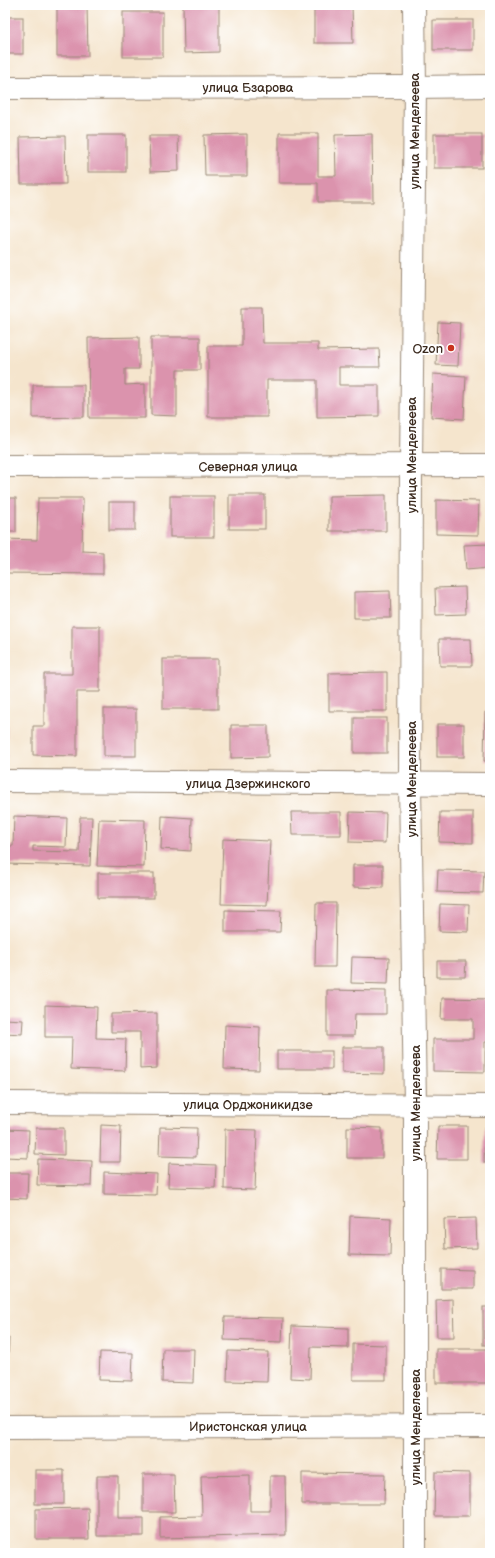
<svg xmlns="http://www.w3.org/2000/svg" width="495" height="1558" viewBox="0 0 495 1558" font-family="'Balsamiq Sans',sans-serif">
<style>
.building{fill:#db93ad}
.lines{fill:none;stroke-linecap:round;stroke-linejoin:round}
.minor-casing{stroke:#988876;stroke-width:24}
.minor{stroke:#fff;stroke-width:22}
.poi-dot{fill:#c8321e;stroke:#fff;stroke-width:1.5}
.labels{text-anchor:middle;stroke-width:4;stroke-linejoin:round;paint-order:stroke}
.street-label{font-size:13px;fill:#3b2a1e;stroke:#fff}
.poi-label{font-size:13px;fill:#3b2a1e;stroke:#fff;text-anchor:end}
</style>
<rect width="100%" height="100%" fill="#fff"/>
<filter id="ink" filterUnits="userSpaceOnUse"><feTurbulence type="fractalNoise" baseFrequency=".025" numOctaves="2"/><feDisplacementMap in="SourceGraphic" scale="8" xChannelSelector="R" yChannelSelector="G"/><feConvolveMatrix kernelMatrix="1 2 1 2 8 2 1 2 1" color-interpolation-filters="sRGB"/></filter>
<filter id="wash" filterUnits="userSpaceOnUse"><feTurbulence type="fractalNoise" baseFrequency=".012" numOctaves="4" result="noise"/><feDisplacementMap in="SourceGraphic" scale="16" xChannelSelector="R" yChannelSelector="G"/><feGaussianBlur stdDeviation="0.9" result="paint"/><feColorMatrix in="noise" values="0 0 0 0 0 0 0 0 0 0 0 0 0 0 0 0 0 1.4 0 .05"/><feComposite in="paint" operator="in"/></filter>
<g filter="url(#wash)">
<rect width="100%" height="100%" fill="#f5e5cd"/>
<g id="blocks">
<!-- building -->
<g class="building">
<path d="M57,5h30l1,51h-31z"/>
<path d="M183,5h36v47l-35,1z"/>
<path d="M314,5h38l1,38h-39z"/>
<rect x="123" y="12" width="40" height="45"/>
<rect x="5" y="17" width="18" height="37"/>
<rect x="433" y="20" width="40" height="30"/>
<path d="M279,133h39v43h18l-1,-41 37,-1 1,68h-55v-19h-39z"/>
<path d="M247,134v42h-42l-1,-41z"/>
<rect x="434" y="134" width="48" height="34"/>
<rect x="88" y="135" width="38" height="37"/>
<path d="M65,136l1,48h-45l-1,-47z"/>
<path d="M149,136h29l1,35 -29,1z"/>
<path d="M242,307h20l1,36h55v7l61,-1 1,18h-41v18h40v31l-62,1v-37h-50v37h-59v-71h34z"/>
<path d="M438,322l22,1 -2,43 -22,-1z"/>
<path d="M139,337v32h-14v16l20,-1v34h-56l-1,-80z"/>
<path d="M151,337h49v33h-23v46l-26,-1z"/>
<path d="M433,374l33,2 -2,43 -33,-2z"/>
<path d="M33,385h51v32l-51,1z"/>
<rect x="229" y="495" width="36" height="34"/>
<path d="M386,495v36h-57v-35z"/>
<rect x="170" y="496" width="44" height="41"/>
<rect x="5" y="498" width="11" height="34"/>
<path d="M38,498h45l-1,53 21,1v22l-98,-1v-34l32,1z"/>
<path d="M436,500l43,1 -1,34 -42,-1z"/>
<rect x="109" y="502" width="26" height="28"/>
<path d="M490,544v24l-24,2 -2,-25z"/>
<path d="M465,587l1,27 -30,1 -1,-27z"/>
<path d="M390,591l1,27h-37v-26z"/>
<path d="M72,626h28v66h-23v64l-44,-1v-29h11v-52h28z"/>
<path d="M439,639h32l1,27h-32z"/>
<rect x="163" y="659" width="55" height="50"/>
<path d="M387,672v39h-58v-38z"/>
<rect x="104" y="709" width="32" height="47"/>
<path d="M485,712h5v49h-6z"/>
<rect x="354" y="718" width="33" height="35"/>
<rect x="437" y="724" width="27" height="33"/>
<path d="M231,725h37v32l-37,1z"/>
<rect x="5" y="726" width="2" height="31"/>
<path d="M291,812h50v23h-49z"/>
<path d="M350,812l36,1 -1,30 -36,-1z"/>
<path d="M440,812h33v31l-34,-1z"/>
<path d="M14,816l53,2 -1,29 -33,-1v5l46,1 1,-35h12l-2,49 -85,-2v-18h8z"/>
<path d="M162,816l30,2 -1,33 -30,-2z"/>
<path d="M99,819l46,1 -1,47 -47,-1z"/>
<path d="M223,839l47,2 -3,64 -46,-1z"/>
<path d="M353,865h30v23l-30,-1z"/>
<path d="M438,870l46,1 -1,22 -46,-1z"/>
<rect x="98" y="873" width="56" height="25"/>
<path d="M316,903h20l-1,64h-20z"/>
<path d="M440,904l29,1 -1,27 -29,-1z"/>
<path d="M225,910l56,1 -1,21h-55z"/>
<path d="M352,957l37,1 -1,26 -37,-1z"/>
<path d="M437,961h29l-1,16h-28z"/>
<path d="M327,990l59,1v23h-31l-1,22h-27z"/>
<path d="M442,998l48,1v43h-5v30l-52,-1v-32h40v-20h-32z"/>
<path d="M45,1005l52,2 -1,31 30,1 -1,32 -54,-2 1,-32h-27z"/>
<path d="M157,1013v55l-17,1v-37h-29v-18z"/>
<path d="M5,1019l18,1 -1,14 -17,-1z"/>
<path d="M225,1025l35,2 -1,43 -35,-1z"/>
<path d="M342,1047h42v27l-42,-1z"/>
<rect x="277" y="1051" width="55" height="18"/>
<path d="M101,1125l20,1 -1,36h-20z"/>
<path d="M438,1126h29v33h-30z"/>
<path d="M160,1127l37,1 -1,29 -37,-1z"/>
<path d="M347,1127l35,1v30h-35z"/>
<path d="M36,1128h28v27l-29,-1z"/>
<path d="M485,1128h5v35h-6z"/>
<path d="M5,1129l24,1 -1,28 -23,-1z"/>
<path d="M225,1129l32,1 -2,60 -31,-1z"/>
<path d="M38,1159l54,2 -1,25 -54,-1z"/>
<path d="M169,1163l47,2 -1,23 -47,-1z"/>
<path d="M104,1172l53,2 -1,21 -52,-1z"/>
<path d="M5,1173h23l-1,26 -22,-1z"/>
<path d="M350,1216l41,2 -1,38 -41,-1z"/>
<path d="M476,1218l1,30 -32,1 -1,-30z"/>
<path d="M441,1269l32,1v19h-32z"/>
<path d="M453,1299l1,38h-17l-1,-37z"/>
<rect x="483" y="1307" width="7" height="38"/>
<path d="M225,1317l58,1 -1,24 -58,-2z"/>
<path d="M292,1326l56,2v20l-37,-1 -1,32 -20,-1z"/>
<path d="M5,1338h4l-2,44h-2z"/>
<path d="M353,1344l33,1v35h-33z"/>
<path d="M163,1349h31l-1,34 -31,-1z"/>
<rect x="436" y="1349" width="51" height="34"/>
<path d="M228,1351l40,1 -1,30 -40,-1z"/>
<path d="M100,1352l33,1 -1,28 -33,-1z"/>
<rect x="35" y="1470" width="29" height="34"/>
<path d="M435,1472l35,1v43h-36z"/>
<path d="M302,1473l83,1 -1,30h-82z"/>
<path d="M143,1474h31l1,38h-32z"/>
<path d="M250,1475v36h20v-35h15l1,59 -126,3v-21l42,-1 -1,-40z"/>
<path d="M97,1476h21v42h26v18h-47z"/>
<path d="M88,1508l1,31h-53v-30z"/>
</g>
</g>
</g>
<g filter="url(#ink)">
<use href="#blocks" fill-opacity="0" stroke="#988876" stroke-width="1"/>
<g class="lines">
<!-- minor casing -->
<g class="minor-casing">
<g id="minor">
<path d="M414,5l1,82 -4,379 -1,318 5,321v448"/>
<path d="M5,88l410,-1 75,-1"/>
<path d="M5,466l485,-1"/>
<path d="M5,781l485,3"/>
<path d="M5,1103l485,3"/>
<path d="M5,1428l485,-2"/>
</g>
</g>
<!-- minor -->
<use href="#minor" class="minor"/>
</g>
</g>
<!-- markers -->
<circle class="poi-dot" cx="451" cy="348" r="4"/>
<g class="labels">
<!-- street labels -->
<g class="street-label">
<text x="248" y="92">улица Бзарова</text>
<text transform="translate(414 131) rotate(-90)" y="5">улица Менделеева</text>
<text transform="translate(411 455) rotate(-90)" y="5">улица Менделеева</text>
<text x="248" y="471">Северная улица</text>
<text transform="translate(411 779) rotate(-90)" y="5">улица Менделеева</text>
<text x="248" y="788">улица Дзержинского</text>
<text transform="translate(415 1103) rotate(-90)" y="5">улица Менделеева</text>
<text x="248" y="1109">улица Орджоникидзе</text>
<text x="248" y="1431">Иристонская улица</text>
<text transform="translate(415 1427) rotate(-90)" y="5">улица Менделеева</text>
</g>
<!-- poi labels -->
<g class="poi-label">
<text x="443" y="353">Ozon</text>
</g>
</g>
<!-- margin -->
<rect width="495" height="1558" fill="none" stroke="#fff" stroke-width="20"/>
</svg>
